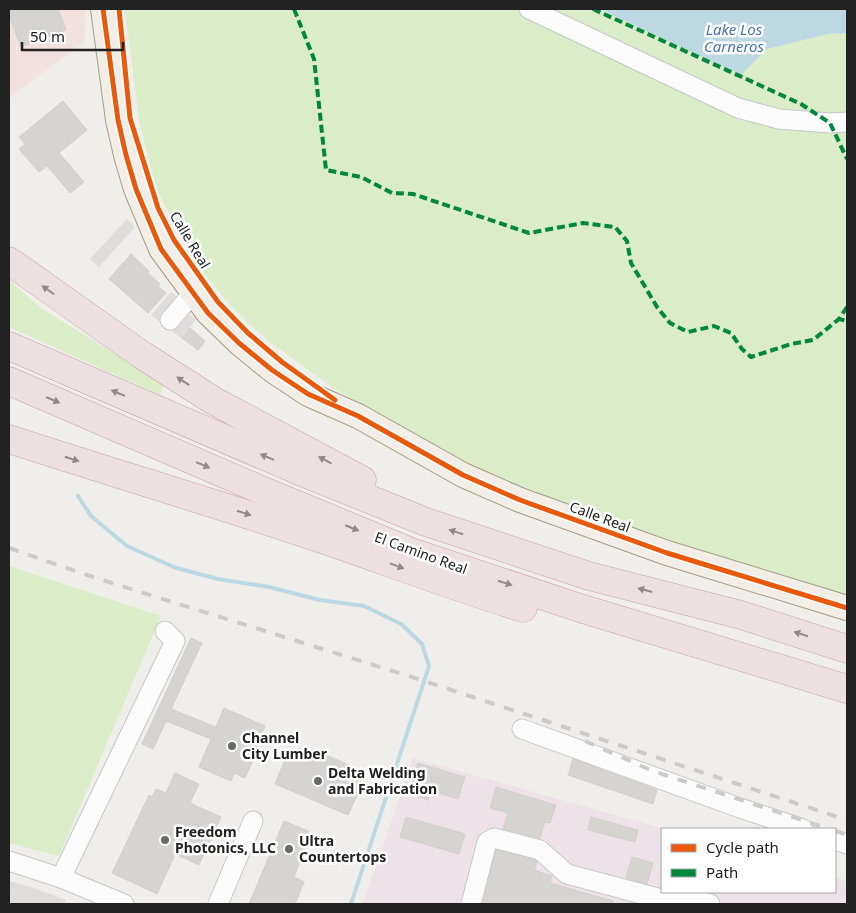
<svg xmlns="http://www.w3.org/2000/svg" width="856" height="913" viewBox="0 0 856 913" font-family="'Noto Sans',sans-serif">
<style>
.residential{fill:#dedddb}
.commercial{fill:#f1e2df}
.industrial{fill:#ede2e8}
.grass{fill:#daedc8}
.water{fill:#bcd9e3}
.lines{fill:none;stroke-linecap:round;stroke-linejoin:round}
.stream{stroke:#bcd9e3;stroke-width:4}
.building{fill:#d6d4d1;stroke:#d2cfcb}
.minor-casing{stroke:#c8c8c6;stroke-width:21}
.major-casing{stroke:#a69d85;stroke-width:26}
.highway-casing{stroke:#c5a0a9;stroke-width:29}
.minor{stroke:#fdfcfc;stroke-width:19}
.major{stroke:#f2ede6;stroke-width:24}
.highway{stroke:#ece0e1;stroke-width:28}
.rail{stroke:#cbcbcb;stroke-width:4;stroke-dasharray:10 10;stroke-linecap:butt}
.quiet{stroke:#00873e;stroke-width:4;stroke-dasharray:8 4;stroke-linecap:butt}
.cycleway-casing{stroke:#fff;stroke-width:8}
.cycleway{stroke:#e8590c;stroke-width:5}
.oneway{fill:#918a8b}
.poi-dot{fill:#696967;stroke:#fff;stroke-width:2}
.labels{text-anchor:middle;stroke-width:5;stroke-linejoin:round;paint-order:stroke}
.street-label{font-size:14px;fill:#212121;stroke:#fff}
.poi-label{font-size:14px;font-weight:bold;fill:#212121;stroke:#fff;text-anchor:start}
.water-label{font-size:15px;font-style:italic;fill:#4575ae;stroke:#fff}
</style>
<rect width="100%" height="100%" fill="#efeeea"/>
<!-- residential -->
<g class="residential">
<path d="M127,219l8,8 -36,40 -9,-8z"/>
<path d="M171,292l8,7 10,15 7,6 -15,18 -30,-23z"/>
<path d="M9,881l28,8 29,11 -2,4h-55z"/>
</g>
<!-- commercial -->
<path class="commercial" d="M9,9h77v4l-2,29 -75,56z"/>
<!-- industrial -->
<path class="industrial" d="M413,758l251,71h-2v63h173v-15l12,4v23h-484z"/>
<!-- grass -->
<g class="grass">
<path d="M125,9h722v587l-181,-54 -179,-67 -93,-52 -62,-36 -58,-42 -25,-21 -24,-25 -24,-29 -24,-40 -18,-37 -6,-17 -14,-56z"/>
<path d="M9,280l32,28 123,76 -4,11 -151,-68z"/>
<path d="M9,566l152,50 -102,240 -50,-13z"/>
</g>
<!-- water -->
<path class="water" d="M600,9h247v24l-19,1 -61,15 -26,26z"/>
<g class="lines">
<!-- stream -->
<path class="stream" d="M78,496l13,20 36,30 49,22 42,11 51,8 51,13 44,6 37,18 21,20 7,22 -78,238"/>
</g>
<!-- building -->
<g class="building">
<path d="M9,9h49l8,21 -45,17 -12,-31z"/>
<path d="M63,101l24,29 -28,23 25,29 -14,11 -23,-27 -8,6 -20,-23 6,-5 -6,-7z"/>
<path d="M131,254l18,17 -1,2 12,11 -2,2 8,7 -18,20 -39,-34z"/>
<path d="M190,328l15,13 -7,9 -16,-12z"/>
<path d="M191,638l11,5 -31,66 45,18 8,-19 41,18 -13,31 2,1 -9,20 -11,-5 -3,8 -32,-14 12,-28 -45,-18 -13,28 -11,-5z"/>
<path d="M290,748l24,11 3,-8 46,20 -3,7 2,1 -5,11 2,1 -11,24 -73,-31z"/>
<path d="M573,759l84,31 -4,14 -85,-29z"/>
<path d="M418,763l47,14 -7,22 -27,-8 -3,9 -19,-6z"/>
<path d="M175,773l24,11 -9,19 31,14 -22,48 -24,-11 -18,40 -45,-21 37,-78 3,2 4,-8 10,4z"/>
<path d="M496,787l60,18 -6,18 -5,-1 -5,16 -37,-9 5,-16 -18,-5z"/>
<path d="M406,817l59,17 -6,20 -59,-17z"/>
<path d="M591,817l47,13 -3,12 -47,-12z"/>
<path d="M284,821l24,10v2l3,1 -17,43 10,5 -9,22h-46z"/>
<path d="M496,850l39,10 2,2 -3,8 18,6 -2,7 63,18v3h-125l-5,-1z"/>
<path d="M632,857l21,6 -6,21 -21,-6z"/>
</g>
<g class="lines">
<!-- minor casing -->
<g class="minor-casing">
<g id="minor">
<path d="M529,9l209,99 41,11 51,4 17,-1"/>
<path d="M170,320l23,-27"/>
<path d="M522,729l218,79 63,21"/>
<path d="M835,840l12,4"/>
<path d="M9,861l52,17 63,26"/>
<path d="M61,878l114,-237 -10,-10"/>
<path d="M218,904l35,-83"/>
<path d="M471,904l16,-62 7,-4 46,12 27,24 94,25 21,-2 28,7"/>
</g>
</g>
<!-- major casing -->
<g class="major-casing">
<path id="major" d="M103,9l15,111 8,35 10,34 25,60 47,64 31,30 33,27 36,24 50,22 105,59 57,25 147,53 180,55"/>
</g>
<!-- highway casing -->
<g class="highway-casing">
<g id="highway">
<path d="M9,261l133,94 72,46 148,79"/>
<path d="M9,346l288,124 129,52 163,54 152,39 106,34"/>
<path d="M9,381l250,108 152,63 169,56 267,81"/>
<path d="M9,439c104,34 209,65 313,100 67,23 133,48 201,69"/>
</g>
</g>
<!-- minor -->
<use href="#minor" class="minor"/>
<!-- major -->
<use href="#major" class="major"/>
<!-- highway -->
<use href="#highway" class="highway"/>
<!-- rail -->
<g class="rail">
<path d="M9,548l87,30 322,101 429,141"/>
<path d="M585,741l68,30 176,58"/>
<path d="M835,831l12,4"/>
</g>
<!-- quiet -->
<g class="quiet">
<path d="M294,9l20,50 12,111 35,7 31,16 21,1 116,39 54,-10 32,4 12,14 4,22 26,44 13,16 18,9 26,-6 17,7 11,16 9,8 40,-13 22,-4 26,-21"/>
<path d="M593,9l208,95 29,19 17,36"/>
<path d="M847,307l-8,12 8,2"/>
</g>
<!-- cycleway casing -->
<g class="cycleway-casing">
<g id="cycleway">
<path d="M103,9l15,111 8,35 10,34 25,60 47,64 31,30 33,27 36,24 50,22 105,59 57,25 147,53 180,55"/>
<path d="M119,9l11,109 28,90 16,32 44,62 30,31 34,29 53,38"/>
</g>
</g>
<!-- cycleway -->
<use href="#cycleway" class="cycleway"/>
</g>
<!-- one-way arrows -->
<defs><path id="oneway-solid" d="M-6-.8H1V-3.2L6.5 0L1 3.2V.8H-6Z" transform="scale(1.25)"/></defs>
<g class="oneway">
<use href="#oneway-solid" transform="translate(48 290) rotate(-145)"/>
<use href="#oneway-solid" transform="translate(183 381) rotate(-147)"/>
<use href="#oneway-solid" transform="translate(118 393) rotate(-157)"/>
<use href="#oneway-solid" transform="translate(53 400) rotate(23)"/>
<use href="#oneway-solid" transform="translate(267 457) rotate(-157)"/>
<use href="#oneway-solid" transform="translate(72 459) rotate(18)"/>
<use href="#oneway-solid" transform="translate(325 460) rotate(-152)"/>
<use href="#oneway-solid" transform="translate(203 465) rotate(23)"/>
<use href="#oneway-solid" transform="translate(244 513) rotate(18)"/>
<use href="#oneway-solid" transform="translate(352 528) rotate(22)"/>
<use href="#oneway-solid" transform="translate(456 532) rotate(-162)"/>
<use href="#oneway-solid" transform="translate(397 566) rotate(20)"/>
<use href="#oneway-solid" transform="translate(505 583) rotate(18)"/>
<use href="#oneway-solid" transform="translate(645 590) rotate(-165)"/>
<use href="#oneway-solid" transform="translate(801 634) rotate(-162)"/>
</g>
<!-- markers -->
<g class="poi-dot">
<circle cx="232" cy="746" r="5"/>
<circle cx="318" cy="781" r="5"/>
<circle cx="165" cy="840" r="5"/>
<circle cx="289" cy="849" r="5"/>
</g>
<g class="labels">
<!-- street labels -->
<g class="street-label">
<text transform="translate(190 240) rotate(59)" y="5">Calle Real</text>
<text transform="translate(600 517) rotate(20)" y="5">Calle Real</text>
<text transform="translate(421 553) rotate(20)" y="5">El Camino Real</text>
</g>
<!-- poi labels -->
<g class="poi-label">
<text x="242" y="743">Channel<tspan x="242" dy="16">City Lumber</tspan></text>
<text x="328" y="778">Delta Welding<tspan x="328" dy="16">and Fabrication</tspan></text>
<text x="175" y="837">Freedom<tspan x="175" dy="16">Photonics, LLC</tspan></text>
<text x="299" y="846">Ultra<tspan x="299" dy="16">Countertops</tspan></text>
</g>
<!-- water labels -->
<g class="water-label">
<text x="734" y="35">Lake Los<tspan x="734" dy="17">Carneros</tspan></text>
</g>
</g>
<!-- border -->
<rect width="856" height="913" fill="none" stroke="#212121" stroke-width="20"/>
<!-- legend -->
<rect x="661" y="828" width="175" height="65" fill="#ffffff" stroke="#a6a6a6"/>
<rect x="671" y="844" width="25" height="8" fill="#e8590c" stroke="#a6a6a6"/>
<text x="706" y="853" font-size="15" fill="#212121">Cycle path</text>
<rect x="671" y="869" width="25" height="8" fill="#00873e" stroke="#a6a6a6"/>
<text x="706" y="878" font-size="15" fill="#212121">Path</text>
<!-- scale -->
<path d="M22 42v8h101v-8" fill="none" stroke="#212121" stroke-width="2.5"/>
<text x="30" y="42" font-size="15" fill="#212121" stroke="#ffffff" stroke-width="4" paint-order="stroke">50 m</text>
</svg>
